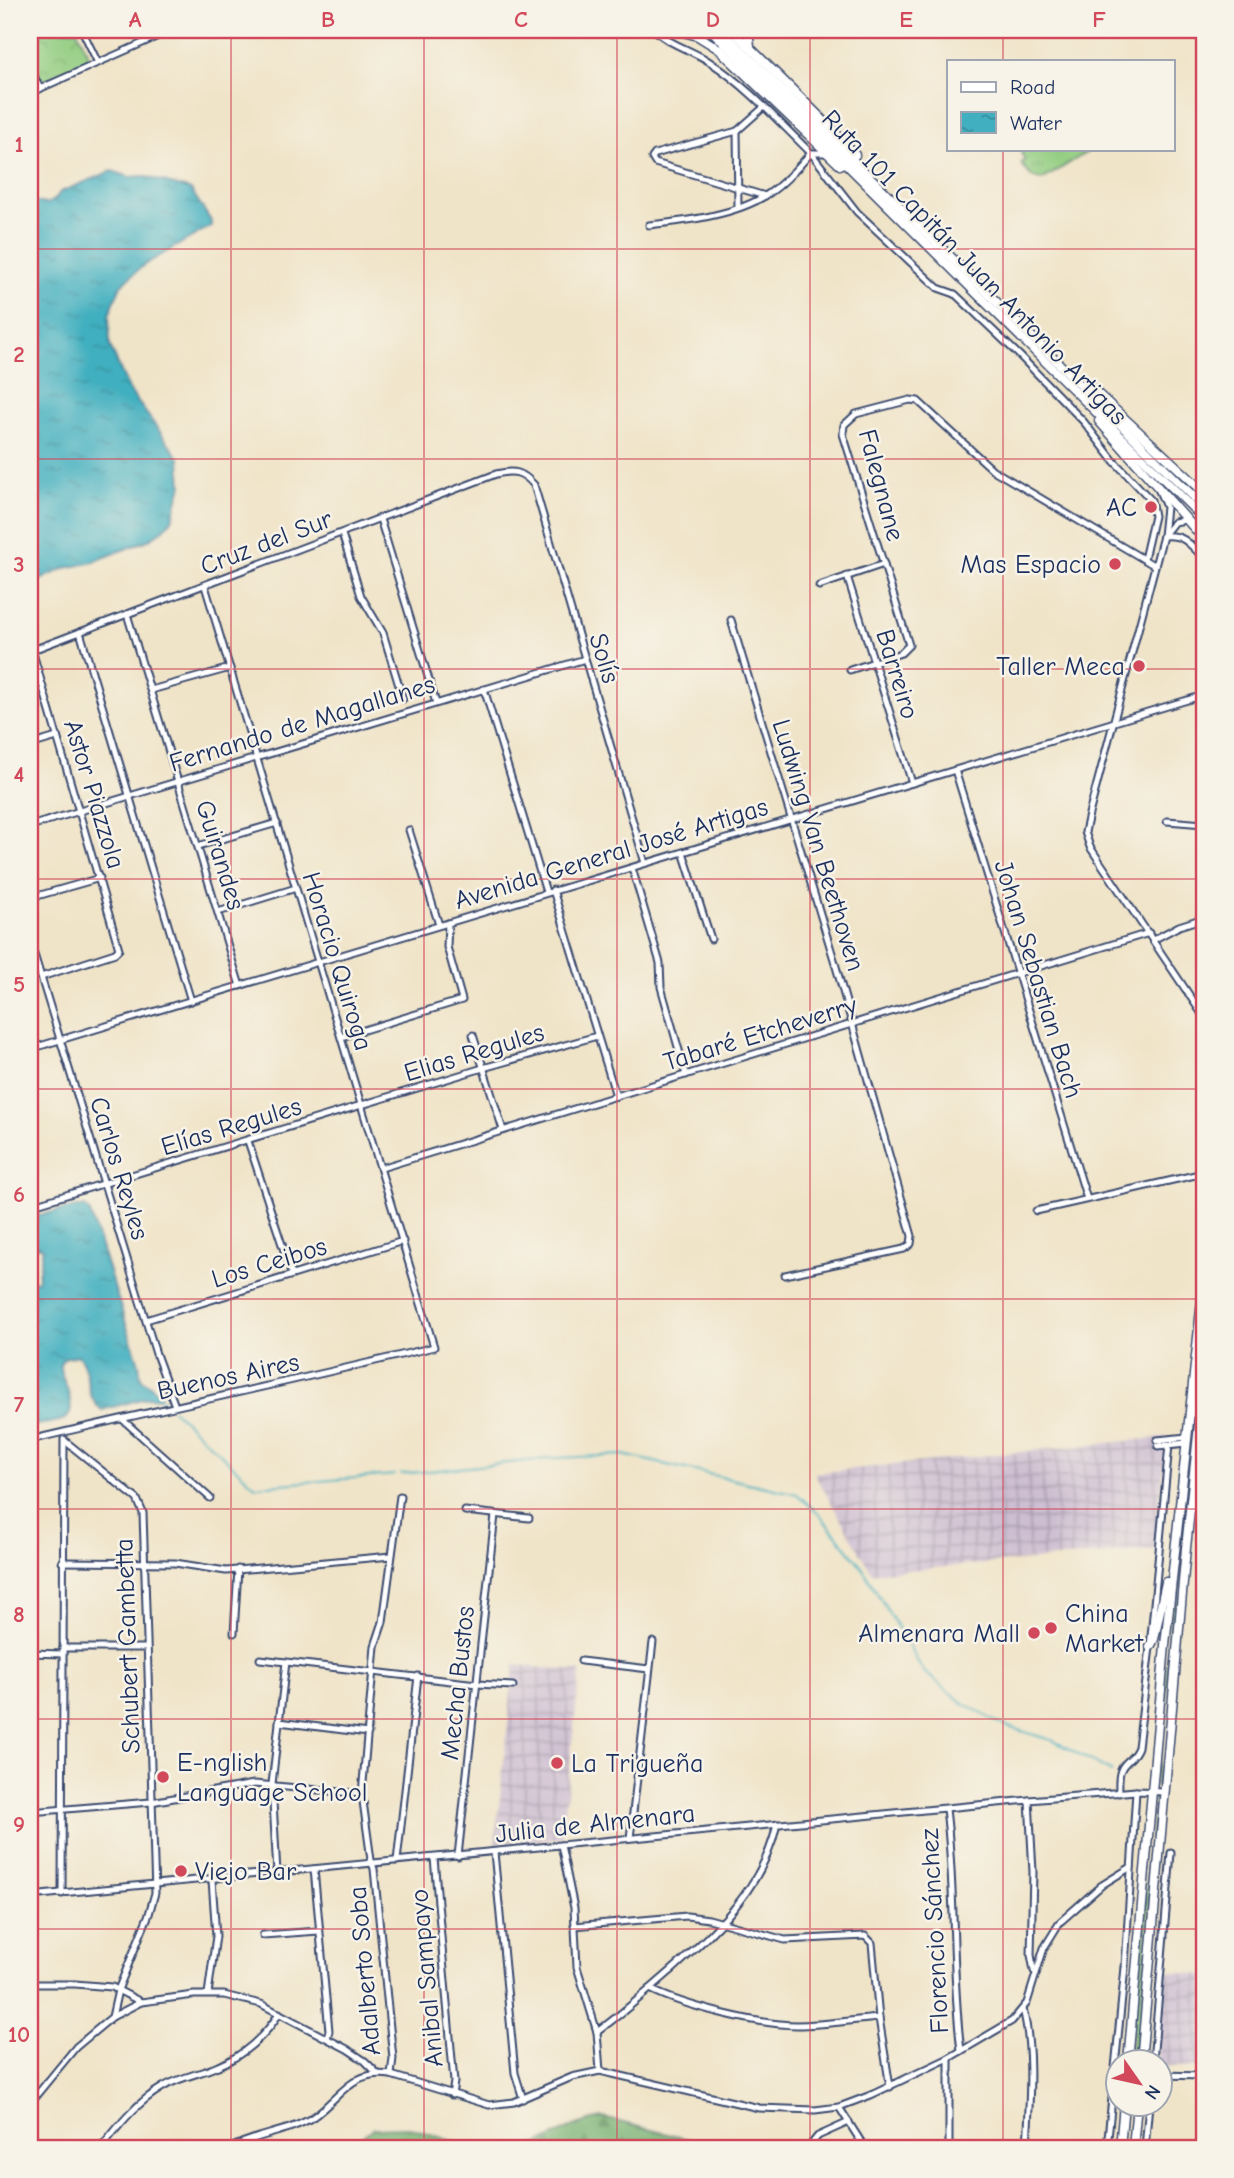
<svg xmlns="http://www.w3.org/2000/svg" width="1234" height="2178" viewBox="0 0 1234 2178" font-family="'Comic Neue',sans-serif">
<style>
.industrial{fill:url(#industrial-grid)}
.grass{fill:url(#grass-tufts);stroke:#577e70;stroke-width:2}
.forest{fill:url(#forest-firs);stroke:#487066;stroke-width:2}
.park{fill:url(#park-crowns);stroke:#577e70;stroke-width:2}
.water{fill:url(#water-ripples);stroke:#2e6f8e;stroke-width:2}
.lines{fill:none;stroke-linecap:round;stroke-linejoin:round}
.stream{stroke:#41afbf;stroke-width:2}
.minor-casing{stroke:#3b4a6e;stroke-width:9}
.highway-casing{stroke:#3b4a6e;stroke-width:11}
.minor{stroke:#fff;stroke-width:5}
.highway{stroke:#fff;stroke-width:8}
.grid{fill:none;stroke:#d1495b;stroke-width:2;stroke-opacity:0.55}
.poi-dot{fill:#d1495b;stroke:#f7f3e8;stroke-width:2.5}
.labels{text-anchor:middle;stroke-width:5;stroke-linejoin:round;paint-order:stroke}
.street-label{font-size:26px;fill:#1b2f5e;stroke:#f7f3e8}
.poi-label{font-size:26px;fill:#1b2f5e;stroke:#f7f3e8;text-anchor:end}
.neatline{fill:none;stroke:#d1495b;stroke-width:2.5}
.grid-label{font-size:23px;text-anchor:middle;font-weight:bold;fill:#d1495b}
</style>
<defs>
<pattern id="industrial-grid" width="8" height="8" patternUnits="userSpaceOnUse" patternTransform="scale(1.75)"><rect width="8" height="8" fill="#cebed1"/><path d="M0 4h8M4 0v8" fill="none" stroke="#a69bad"/></pattern>
<pattern id="grass-tufts" width="24" height="20" patternUnits="userSpaceOnUse" patternTransform="scale(1.75)"><rect width="24" height="20" fill="#93cd81"/><path d="M3 7l-1-3M5 7V3M7 7l1-3M15 17l-1-3M17 17v-4M19 17l1-3" fill="none" stroke="#7eb072"/></pattern>
<pattern id="forest-firs" width="22" height="20" patternUnits="userSpaceOnUse" patternTransform="scale(1.75)"><rect width="22" height="20" fill="#76b06f"/><path d="M5 1l3.5 6h-7zM16 11l3.5 6h-7z" fill="#60905e"/></pattern>
<pattern id="park-crowns" width="20" height="18" patternUnits="userSpaceOnUse" patternTransform="scale(1.75)"><rect width="20" height="18" fill="#93cd81"/><path d="M2 6a3 3 0 1 1 6 0M12 15a3 3 0 1 1 6 0" fill="none" stroke="#7eb072"/></pattern>
<pattern id="water-ripples" width="26" height="14" patternUnits="userSpaceOnUse" patternTransform="scale(1.75)"><rect width="26" height="14" fill="#41afbf"/><path d="M2 4q2-2 4 0t4 0M15 11q2-2 4 0t4 0" fill="none" stroke="#368f9e"/></pattern>
</defs>
<rect width="100%" height="100%" fill="#f7f3e8"/>
<filter id="ink" filterUnits="userSpaceOnUse"><feTurbulence type="fractalNoise" baseFrequency=".0143" numOctaves="2"/><feDisplacementMap in="SourceGraphic" scale="14" xChannelSelector="R" yChannelSelector="G"/><feConvolveMatrix kernelMatrix="1 2 1 2 8 2 1 2 1" color-interpolation-filters="sRGB"/></filter>
<filter id="wash" filterUnits="userSpaceOnUse"><feTurbulence type="fractalNoise" baseFrequency=".00686" numOctaves="4" result="noise"/><feDisplacementMap in="SourceGraphic" scale="28" xChannelSelector="R" yChannelSelector="G"/><feGaussianBlur stdDeviation="1.57" result="paint"/><feColorMatrix in="noise" values="0 0 0 0 0 0 0 0 0 0 0 0 0 0 0 0 0 1.4 0 .05"/><feComposite in="paint" operator="in"/></filter>
<g filter="url(#wash)">
<rect width="100%" height="100%" fill="#f0e4c8"/>
<!-- industrial -->
<g class="industrial">
<path d="M1167,1437l-13,113 -282,23 -58,-100z"/>
<path d="M514,1665l66,6 -18,167 -67,6z"/>
<path d="M1164,1971l40,4v94l-43,-3 -1,-4h-2z"/>
</g>
<!-- grass -->
<g class="grass">
<path d="M1025,149h67l-50,31 -10,-3 -11,-13 4,-4 -4,-7z"/>
<path d="M1194,1434l-19,199 -6,39 -12,114 -2,-1 22,-226 7,-37z"/>
<path d="M1155,1798l3,2c-8,87 -13,175 -21,262h-7z"/>
</g>
<!-- forest -->
<g class="forest">
<path d="M603,2118l121,30h-200c29,-6 46,-26 79,-30z"/>
<path d="M408,2127h1l64,21h-126l26,-20z"/>
</g>
<!-- park -->
<path class="park" d="M30,30h47l14,30 -49,22 -12,-27z"/>
<!-- water -->
<g class="water">
<path d="M112,171l18,6 14,-1 47,14 20,31v5l-67,39 -23,20 -12,30 1,31 19,44 51,69 2,26 -10,35 -9,10 -15,10 -58,23 -25,5 -35,17v-380l5,-3 11,2 9,-4 5,-8z"/>
<path d="M77,1207h8l5,6 49,151 2,14 20,16 -1,4 -11,-1 -47,13c-19,-13 -11,-41 -24,-55l-14,3 -4,6c-1,8 3,13 6,21 14,40 -3,35 -36,41v-148l2,3h5l6,-33 -6,-2 -7,11v-40z"/>
</g>
<g class="lines">
<!-- stream -->
<g class="stream">
<path d="M160,1398l8,7"/>
<path d="M172,1409l83,77 140,-11"/>
<path d="M401,1474l155,-16 67,-3 174,39 21,19 42,51 64,108 39,31 39,22 52,16 58,31"/>
</g>
</g>
</g>
<g filter="url(#ink)">
<g class="lines">
<!-- minor casing -->
<g class="minor-casing">
<g id="minor">
<path d="M82,30l16,33"/>
<path d="M655,30c15,15 37,20 55,32 38,25 69,60 101,91h15"/>
<path d="M30,67l10,22"/>
<path d="M30,93l142,-63"/>
<path d="M737,131l-82,23 -3,4 3,5 110,33"/>
<path d="M738,207l-1,-76 27,-24"/>
<path d="M649,225c37,-4 88,-10 119,-31 17,-11 30,-27 43,-41l46,59 81,76 17,6 64,61 65,67 30,39 37,39 3,16 -10,43"/>
<path d="M1159,491l7,16 -3,29 -74,278 -4,18 5,15 114,170"/>
<path d="M380,519l56,184"/>
<path d="M342,534l19,62 22,37 20,66"/>
<path d="M1163,536c22,-2 26,8 41,22"/>
<path d="M1163,536l11,-14 12,-2"/>
<path d="M847,576l65,207"/>
<path d="M819,586l65,-22"/>
<path d="M127,614l113,372"/>
<path d="M731,620l104,343 77,273 -1,8 -7,5 -119,26"/>
<path d="M80,632l111,369"/>
<path d="M32,650l87,299 -4,4 -74,24"/>
<path d="M30,651l466,-177c18,-4 26,-3 38,11l111,378"/>
<path d="M850,670l51,-17 8,-8 -66,-211 1,-9 12,-11 54,-14 8,1 75,69 162,96"/>
<path d="M484,689l62,203"/>
<path d="M151,690l79,-22"/>
<path d="M30,745l27,-8"/>
<path d="M955,770l132,429"/>
<path d="M1167,821l37,3"/>
<path d="M30,826l555,-167"/>
<path d="M409,830l30,95"/>
<path d="M198,846l79,-23"/>
<path d="M683,852l28,87"/>
<path d="M632,868l28,95 1,24 25,88"/>
<path d="M553,890l63,206"/>
<path d="M30,898l70,-20"/>
<path d="M218,912l78,-24"/>
<path d="M1153,940l26,-14 25,-8"/>
<path d="M30,941l126,413 19,52"/>
<path d="M473,1035l30,95"/>
<path d="M341,1037l121,-37 -15,-53 1,-24"/>
<path d="M30,1049l1174,-354"/>
<path d="M248,1141l44,134"/>
<path d="M381,1168l768,-235"/>
<path d="M30,1206l453,-138 114,-32"/>
<path d="M1036,1211l168,-38"/>
<path d="M146,1320l257,-79"/>
<path d="M122,1419l88,79"/>
<path d="M30,1440c134,-32 270,-60 404,-93l-229,-761"/>
<path d="M1157,1440l30,-3"/>
<path d="M65,1441l72,58 6,14 12,380 -6,21 -31,76 -6,27"/>
<path d="M1158,1446l29,-3"/>
<path d="M465,1511l64,7"/>
<path d="M62,1562l113,1 51,8 165,-15"/>
<path d="M234,1633l4,-64"/>
<path d="M63,1648h83"/>
<path d="M30,1653l33,1"/>
<path d="M260,1659l217,25 36,2"/>
<path d="M581,1661l68,8"/>
<path d="M279,1722l89,11"/>
<path d="M1119,1793c0,-7 -1,-17 2,-23 4,-10 13,-11 17,-23l12,-100 19,-202"/>
<path d="M1029,1800l4,72 -2,83 3,16"/>
<path d="M946,1809c10,80 5,162 15,242"/>
<path d="M30,1812l121,-10 103,-18 108,10"/>
<path d="M630,1838l23,-196"/>
<path d="M561,1845l13,63 3,59 20,65 3,39"/>
<path d="M494,1852l21,221 8,26"/>
<path d="M458,1856l37,-341"/>
<path d="M434,1858l20,224 -2,13"/>
<path d="M397,1861l21,-185"/>
<path d="M314,1869l15,162 -2,7"/>
<path d="M277,1873l-5,-89 14,-122"/>
<path d="M62,1894l2,-455"/>
<path d="M30,1896l999,-96 107,-9 28,1"/>
<path d="M574,1926l113,-10 22,3 76,21 80,-4 7,7 7,75 11,69"/>
<path d="M263,1935l56,-4"/>
<path d="M30,1984h45l37,3 29,15"/>
<path d="M650,1989c34,17 110,36 147,36 27,0 55,-5 82,-7"/>
<path d="M208,1994l8,-58 -4,-56"/>
<path d="M1023,2009c11,42 6,96 4,139"/>
<path d="M597,2032c26,-19 51,-41 75,-62 45,-40 92,-84 105,-146"/>
<path d="M949,2058v90"/>
<path d="M1153,2062l18,-209"/>
<path d="M391,2075l2,-17 -19,-189 -3,-9 -9,-66 13,-148 8,-24 17,-126"/>
<path d="M1160,2075l44,1"/>
<path d="M30,2103l46,-56 36,-30 29,-15 53,-7h30l37,9 86,45 18,12 12,12"/>
<path d="M839,2107l26,41"/>
<path d="M30,2144l9,4"/>
<path d="M101,2148c18,-23 36,-46 62,-61 17,-10 37,-13 55,-21 23,-9 49,-31 61,-53"/>
<path d="M231,2148c25,-14 57,-15 82,-31 28,-20 38,-48 78,-42l98,30 25,-3 58,-25 28,-6 159,37 56,2 24,-3 32,-12 78,-37 63,-37 15,-18 17,-55 16,-26 42,-37 29,-18"/>
<path d="M808,2148l10,-12 31,-14"/>
<path d="M1107,2148l18,-181 11,-176"/>
<path d="M1145,2148l4,-44"/>
</g>
</g>
<!-- highway casing -->
<g class="highway-casing">
<g id="highway">
<path d="M676,30l22,6 21,13 121,116"/>
<path d="M711,30l493,489"/>
<path d="M721,30l483,477"/>
<path d="M732,30l100,99 23,26"/>
<path d="M748,30l2,16"/>
<path d="M1086,383l118,109"/>
<path d="M1099,421l105,118"/>
<path d="M1150,1647l4,-8 12,-57"/>
<path d="M1128,2062l37,-417 39,-364"/>
<path d="M1141,2062l45,-514 18,-170"/>
<path d="M1120,2148l4,-44"/>
<path d="M1133,2148l4,-44"/>
</g>
</g>
<!-- minor -->
<use href="#minor" class="minor"/>
<!-- highway -->
<use href="#highway" class="highway"/>
</g>
</g>
<!-- grid -->
<path class="grid" d="M231,30v2118M424,30v2118M617,30v2118M810,30v2118M1003,30v31M1003,149v1999M30,249h1174M30,459h1174M30,669h1174M30,879h1174M30,1089h1174M30,1299h1174M30,1509h1174M30,1719h1174M30,1929h1174"/>
<!-- markers -->
<g class="poi-dot">
<circle cx="1151" cy="507" r="7"/>
<circle cx="1115" cy="564" r="7"/>
<circle cx="1139" cy="666" r="7"/>
<circle cx="1051" cy="1628" r="7"/>
<circle cx="1034" cy="1633" r="7"/>
<circle cx="557" cy="1763" r="7"/>
<circle cx="163" cy="1777" r="7"/>
<circle cx="181" cy="1871" r="7"/>
</g>
<g class="labels">
<!-- street labels -->
<g class="street-label">
<text transform="translate(975 267) rotate(46)" y="9">Ruta 101 Capitán Juan Antonio Artigas</text>
<text transform="translate(882 485) rotate(75)" y="9">Falegnane</text>
<text transform="translate(266 542) rotate(-21)" y="9">Cruz del Sur</text>
<text transform="translate(605 658) rotate(73)" y="9">Solís</text>
<text transform="translate(898 674) rotate(73)" y="9">Barreiro</text>
<text transform="translate(302 723) rotate(-17)" y="9">Fernando de Magallanes</text>
<text transform="translate(95 794) rotate(73)" y="9">Astor Piazzola</text>
<text transform="translate(819 845) rotate(73)" y="9">Ludwing Van Beethoven</text>
<text transform="translate(611 853) rotate(-17)" y="9">Avenida General José Artigas</text>
<text transform="translate(221 855) rotate(73)" y="9">Guirandes</text>
<text transform="translate(338 961) rotate(73)" y="9">Horacio Quiroga</text>
<text transform="translate(1039 979) rotate(73)" y="9">Johan Sebastian Bach</text>
<text transform="translate(760 1033) rotate(-17)" y="9">Tabaré Etcheverry</text>
<text transform="translate(474 1052) rotate(-17)" y="9">Elias Regules</text>
<text transform="translate(231 1126) rotate(-17)" y="9">Elías Regules</text>
<text transform="translate(120 1168) rotate(73)" y="9">Carlos Reyles</text>
<text transform="translate(269 1262) rotate(-17)" y="9">Los Ceibos</text>
<text transform="translate(228 1376) rotate(-12)" y="9">Buenos Aires</text>
<text transform="translate(127 1646) rotate(-92)" y="9">Schubert Gambetta</text>
<text transform="translate(457 1683) rotate(-84)" y="9">Mecha Bustos</text>
<text transform="translate(595 1823) rotate(-6)" y="9">Julia de Almenara</text>
<text transform="translate(934 1931) rotate(-93)" y="9">Florencio Sánchez</text>
<text transform="translate(364 1971) rotate(-95)" y="9">Adalberto Soba</text>
<text transform="translate(426 1978) rotate(-95)" y="9">Anibal Sampayo</text>
</g>
<!-- poi labels -->
<g class="poi-label">
<text x="1137" y="516">AC</text>
<text x="1101" y="573">Mas Espacio</text>
<text x="1125" y="675">Taller Meca</text>
<text x="1065" y="1622" text-anchor="start">China<tspan x="1065" dy="30">Market</tspan></text>
<text x="1020" y="1642">Almenara Mall</text>
<text x="177" y="1771" text-anchor="start">E-nglish<tspan x="177" dy="30">Language School</tspan></text>
<text x="571" y="1772" text-anchor="start">La Trigueña</text>
<text x="195" y="1880" text-anchor="start">Viejo Bar</text>
</g>
</g>
<!-- margin -->
<rect width="1234" height="2178" fill="none" stroke="#f7f3e8" stroke-width="77"/>
<!-- legend -->
<rect x="947" y="60" width="228" height="91" fill="#f7f3e8" stroke="#9fa5b1" stroke-width="2"/>
<rect x="961" y="82" width="35" height="10" fill="#ffffff" stroke="#9fa5b1" stroke-width="2"/>
<text x="1010" y="94" font-size="21" fill="#1b2f5e">Road</text>
<rect x="961" y="112" width="35" height="21" fill="url(#water-ripples)" stroke="#9fa5b1" stroke-width="2"/>
<text x="1010" y="130" font-size="21" fill="#1b2f5e">Water</text>
<!-- north arrow -->
<g transform="translate(1139 2083) rotate(124)"><circle r="33" fill="#f7f3e8" stroke="#9fa5b1" stroke-width="2"/>
<path d="M0-5L12 26L0 18L-12 26Z" fill="#d1495b"/>
<text y="-10" font-size="19" font-weight="bold" text-anchor="middle" fill="#1b2f5e">N</text>
</g>
<rect x="38" y="38" width="1158" height="2102" class="neatline"/>
<g class="grid-label">
<text x="135" y="27">A</text>
<text x="328" y="27">B</text>
<text x="521" y="27">C</text>
<text x="713" y="27">D</text>
<text x="906" y="27">E</text>
<text x="1099" y="27">F</text>
<text x="19" y="152">1</text>
<text x="19" y="362">2</text>
<text x="19" y="572">3</text>
<text x="19" y="782">4</text>
<text x="19" y="992">5</text>
<text x="19" y="1202">6</text>
<text x="19" y="1412">7</text>
<text x="19" y="1622">8</text>
<text x="19" y="1832">9</text>
<text x="19" y="2042">10</text>
</g>
</svg>
